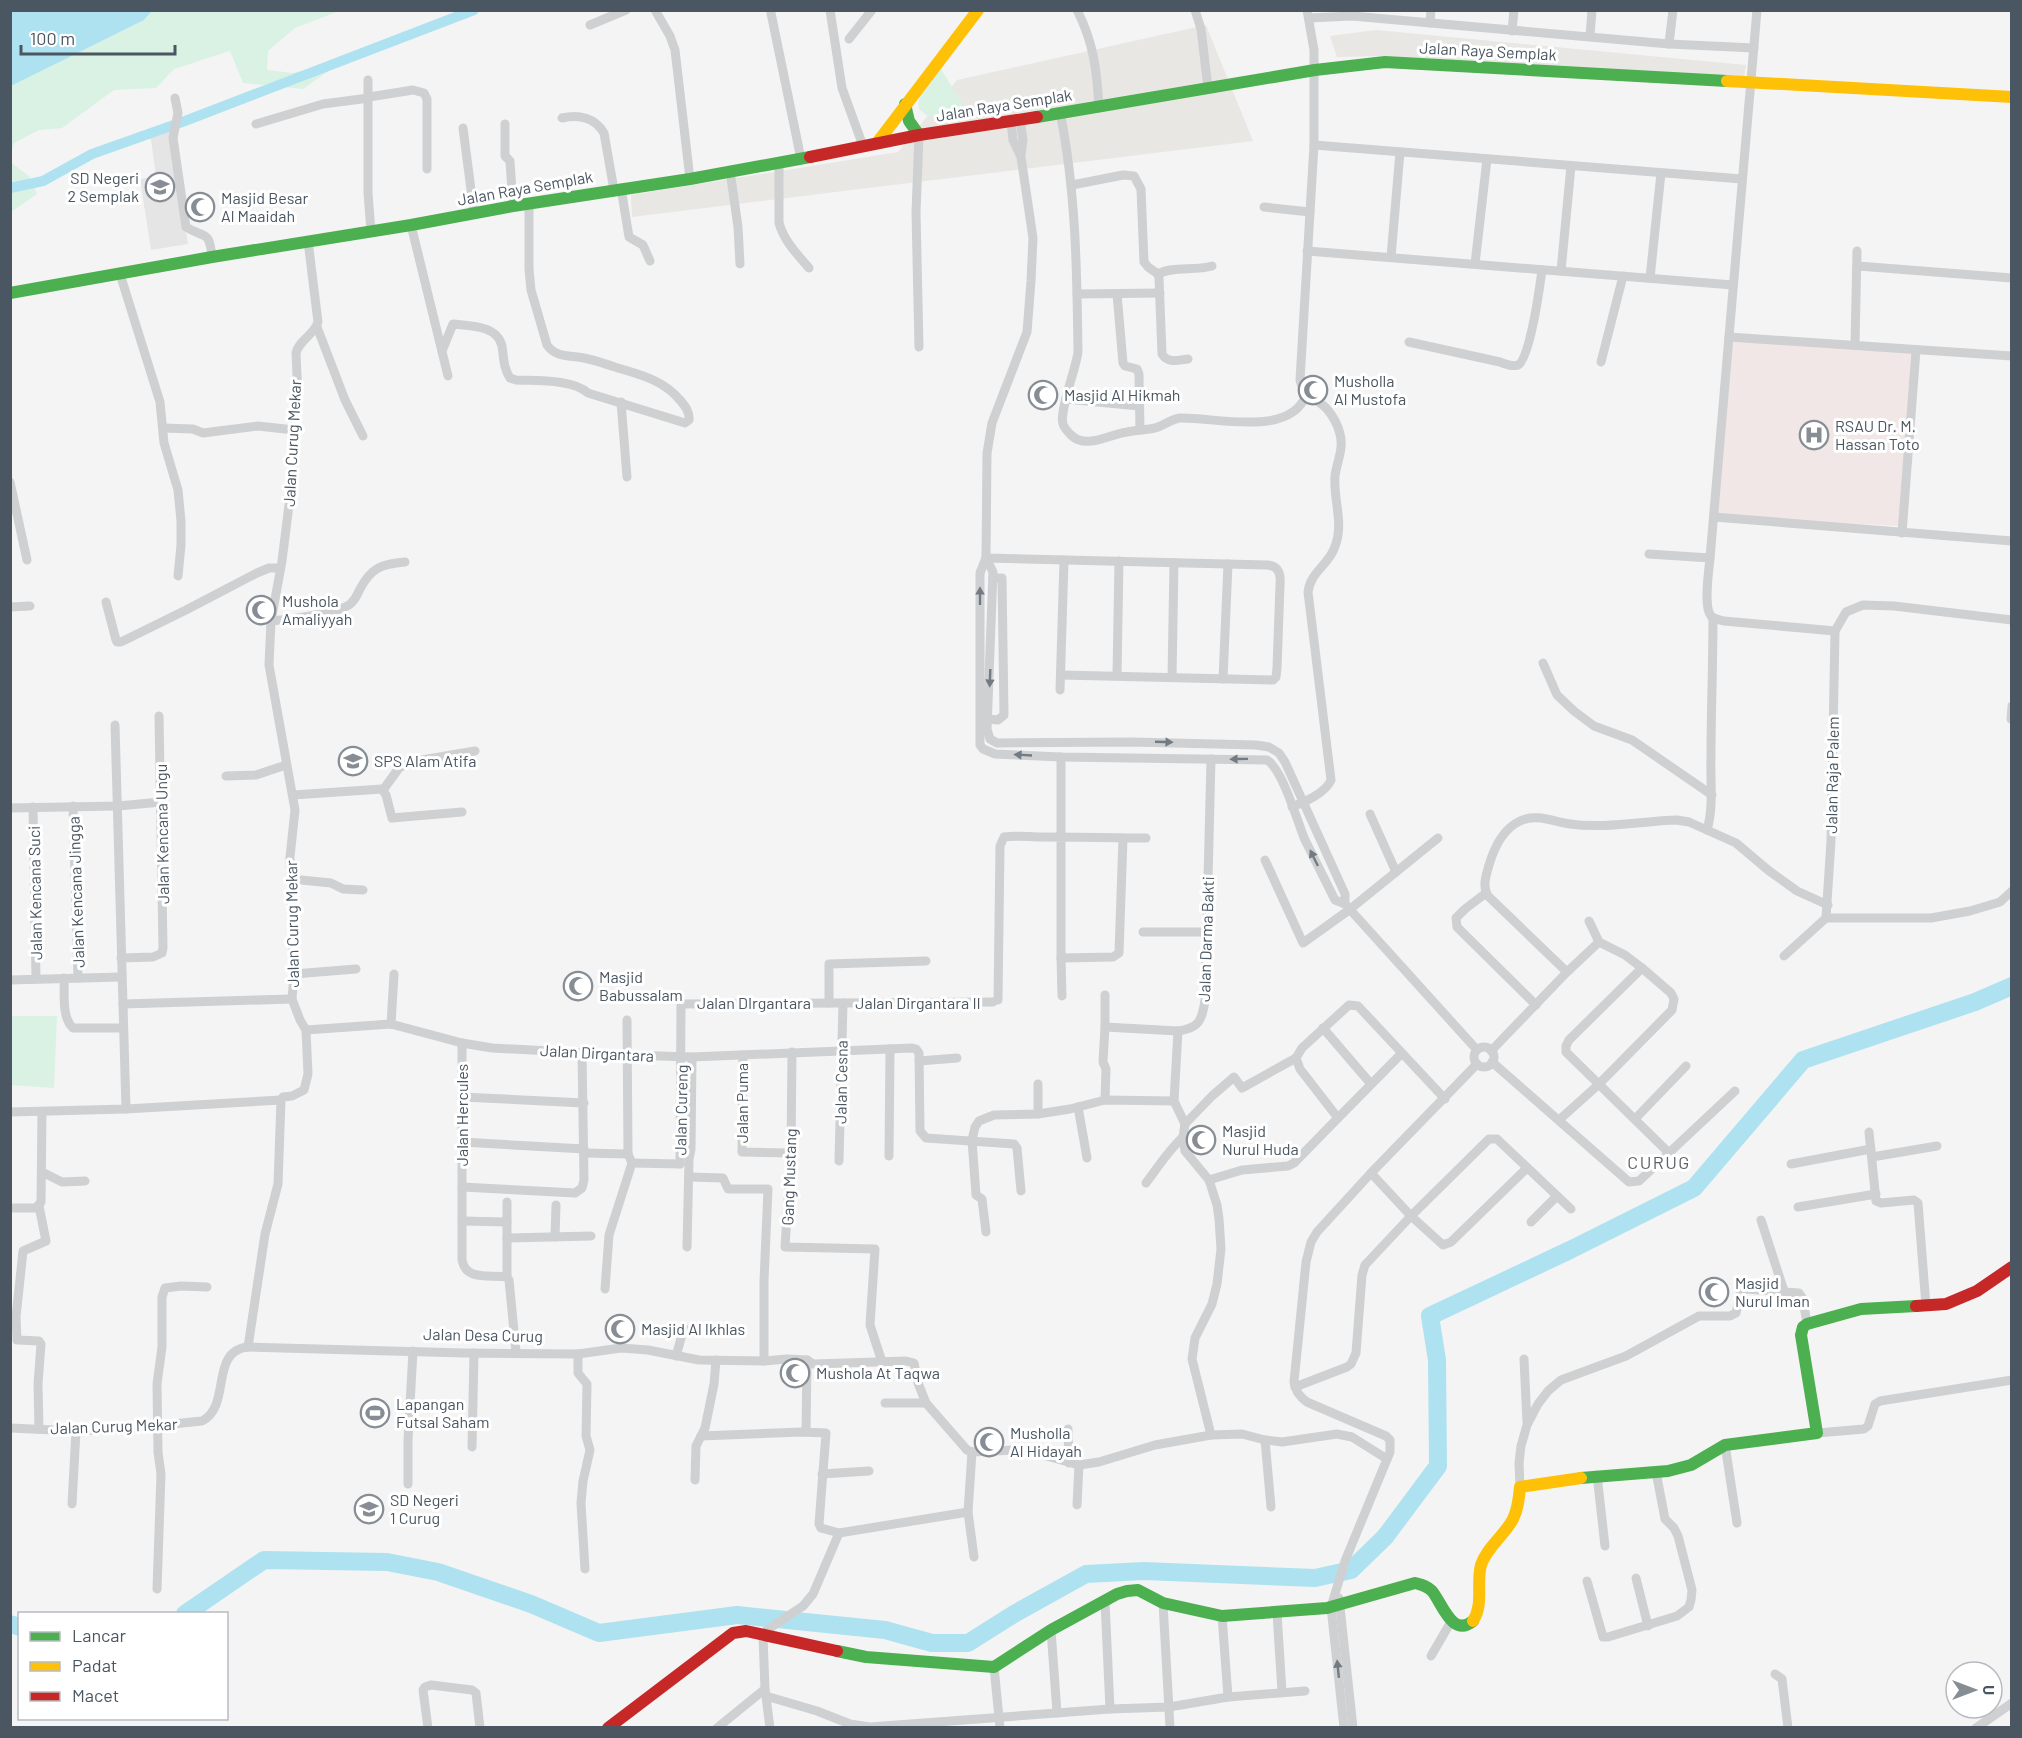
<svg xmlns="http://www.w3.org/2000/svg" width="2022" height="1738" viewBox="0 0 2022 1738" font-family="Barlow,sans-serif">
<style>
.commercial{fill:#e8e7e3}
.education{fill:#e6e5e6}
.medical{fill:#f1e7e6}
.green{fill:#d9f2e3}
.water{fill:#aee2f0}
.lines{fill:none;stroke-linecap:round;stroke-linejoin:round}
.canal{stroke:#aee2f0;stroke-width:10}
.river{stroke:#aee2f0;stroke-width:18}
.street{stroke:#ced0d2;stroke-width:9}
.fast{stroke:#4caf50;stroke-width:12}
.slow{stroke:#ffc107;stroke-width:12}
.jam{stroke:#c62828;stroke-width:12}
.oneway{fill:#727b83}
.labels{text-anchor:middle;stroke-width:6;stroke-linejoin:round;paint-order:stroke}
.street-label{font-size:16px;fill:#4a5661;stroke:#fff}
.poi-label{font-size:16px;fill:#4a5661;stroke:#fff;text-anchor:start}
.neighbourhood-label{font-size:18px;letter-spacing:1.5px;fill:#5f6368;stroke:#fff}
</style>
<rect width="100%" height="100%" fill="#f4f4f4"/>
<!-- commercial -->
<g class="commercial">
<path d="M1206,25l47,116 -621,76 -1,-22 267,-43 59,-72z"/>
<path d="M1376,30l370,35 -2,14 -361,-23 -46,1 -7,-21z"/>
</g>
<!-- education -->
<path class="education" d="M170,130l18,114 -37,6 -11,-71 16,-3 -6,-43z"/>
<!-- medical -->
<path class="medical" d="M1731,338l180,15 -12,173 -184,-10z"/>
<!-- green -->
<g class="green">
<path d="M152,11h187l-44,17 -27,23 -1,19 26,3 51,-13 -41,29 -60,-6 -13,-32 -56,18 -18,19 -42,2 -52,38 -23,2 -25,13 -3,12v-69l133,-66z"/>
<path d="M941,69l25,41 -37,7 -10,-8c-3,-18 11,-28 22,-40z"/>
<path d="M10,162l19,14 8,18 -26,18z"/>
<path d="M10,1016h47l-3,72 -43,-3z"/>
</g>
<!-- water -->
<path class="water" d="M11,10h141v1l-8,9 -133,66z"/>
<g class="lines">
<!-- canal -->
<path class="canal" d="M10,188l33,-7 49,-27 93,-33 289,-111"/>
<!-- river -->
<g class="river">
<path d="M185,1614l79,-54 123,2 51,10 93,32 68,29 138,-18 148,15 47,13h36l46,-29 72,-40 58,-3 171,7 36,-8 34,-33 53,-71 -1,-106 -7,-44 140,-66 124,-62 109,-128 172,-58 37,-16"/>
<path d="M10,1624l10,3"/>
</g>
<!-- street -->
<g class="street">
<path d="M655,10l15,26 5,14 15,129"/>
<path d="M830,10l12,78 21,58"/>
<path d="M1077,10c17,33 20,62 22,98"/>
<path d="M1195,10l6,19 7,59"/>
<path d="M1757,10l-47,548c-1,13 -7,48 1,58 3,3 9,4 13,5l111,10 11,-19 17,-7 31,1 118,14"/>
<path d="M771,13l30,146"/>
<path d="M1309,18l43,-2 317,28 85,4"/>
<path d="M1430,23l1,-13"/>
<path d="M590,25l36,-15"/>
<path d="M1512,31l2,-21"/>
<path d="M1590,36l2,-26"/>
<path d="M849,39l23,-29"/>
<path d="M1669,44l4,-34"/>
<path d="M368,80v113l3,39"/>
<path d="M369,97l44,-7 11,3 3,6v70"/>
<path d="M175,98l3,15 -5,25 13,89c19,12 23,2 26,30"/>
<path d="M1060,112c16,79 17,160 18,240 -2,17 -19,59 -15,72 1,4 5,8 8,11 15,15 39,-1 56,-3 9,-2 19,-2 28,-4 8,-2 16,-9 25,-10 35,-1 110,20 126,-23"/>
<path d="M562,118c17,-4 33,0 42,15l10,57"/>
<path d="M1020,120l3,20 -2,15"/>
<path d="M1011,122l2,18 8,17 12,81 -2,43 -4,51 -35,91 -5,30 -1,105 -6,15v172l3,4 12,5 66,3 206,3c16,10 30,61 38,80 10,20 20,40 30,60l10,4 132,146"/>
<path d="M256,124l67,-20 46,-6"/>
<path d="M505,124v32l5,5 3,45"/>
<path d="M463,128l11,85"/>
<path d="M919,135l-3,77 3,135"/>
<path d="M1314,145l428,34"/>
<path d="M779,163v60c5,18 18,31 30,45"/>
<path d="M730,171l8,56 2,37"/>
<path d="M1072,185l51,-10 11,1 7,13 3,73 4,5 10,7 1,4 3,76c6,10 17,6 26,5"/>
<path d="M621,188l8,49 14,8 7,16"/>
<path d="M1264,207l46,5"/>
<path d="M411,225l37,151"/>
<path d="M1307,251l426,34"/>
<path d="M1391,257l9,-105"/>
<path d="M1475,264l12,-105"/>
<path d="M1858,266l154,12"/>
<path d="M1561,271l10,-105"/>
<path d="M120,274l40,128 4,41 14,47 3,31v24l-3,31"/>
<path d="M1158,274c14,-8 37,-3 54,-8"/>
<path d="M1650,278l11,-105"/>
<path d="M1077,294l83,-1"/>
<path d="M1117,294l6,69 2,3 12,3 2,5 1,56"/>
<path d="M317,327l28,73 18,36"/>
<path d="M1729,337l283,19"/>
<path d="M1409,342l91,20c5,2 13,5 18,3 12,-5 22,-80 24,-95"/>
<path d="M1855,345l2,-94"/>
<path d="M442,351l11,-27c17,2 44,1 49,22 2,12 1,21 8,32l6,2c20,1 57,-1 72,13l97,30 4,-3c1,-8 -4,-14 -9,-20 -18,-21 -40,-25 -65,-33 -10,-3 -20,-7 -31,-9 -14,-3 -28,0 -37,-13l-16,-55 -2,-21v-65"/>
<path d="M1601,362l22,-86"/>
<path d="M1066,399l73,7"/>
<path d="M621,402l6,75"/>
<path d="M163,428l30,1 10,4 55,-7 36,4"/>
<path d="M10,482l17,78"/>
<path d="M1714,517l298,24"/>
<path d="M1902,533l14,-183"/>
<path d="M1649,554l61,4"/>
<path d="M986,558l7,14 -6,157 3,10 7,4 135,-1 124,3 13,2 10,6 6,9 60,132v10"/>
<path d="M986,558l281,7c12,1 14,9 13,20l-3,83 -1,9 -3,3 -212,-5"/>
<path d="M106,602l10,38 1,2h4l65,-32 71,-37 12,-5h11"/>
<path d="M10,607l20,-1"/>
<path d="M271,621c19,-2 64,-7 78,-16 6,-4 8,-10 11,-16 11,-21 21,-25 45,-27"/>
<path d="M1543,663l14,32 17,16 20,15 38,14 80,55"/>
<path d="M1117,675l2,-114"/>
<path d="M1172,677l2,-114"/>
<path d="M1223,679l5,-115"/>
<path d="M1060,690l4,-130"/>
<path d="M988,719l10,1 6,-5 -2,-137h-9"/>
<path d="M2011,719l1,-13"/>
<path d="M115,725l11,384"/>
<path d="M1211,759l-6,241c-3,21 -6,28 -27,31l-4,70 11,23 -2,13 2,14 24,29 8,25 2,14 2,30 -4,35 -5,20 -17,34 -3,21 19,76"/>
<path d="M226,776l30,-1 30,-10"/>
<path d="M383,790l16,-22 11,-6 65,-11"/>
<path d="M293,795l89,-6 4,6 6,23 70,-6"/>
<path d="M73,806l5,172"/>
<path d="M33,807l3,172"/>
<path d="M1292,807c12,-5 34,-14 39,-27l-23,-188c2,-19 19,-26 26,-43 11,-25 -1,-48 1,-73 2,-15 9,-27 5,-42 -2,-8 -7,-18 -13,-25 -11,-12 -22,-10 -27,-29l14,-235v-95l-7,-40"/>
<path d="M10,808l108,-2 43,-4"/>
<path d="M1370,814l26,58"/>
<path d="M1707,830c7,-24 3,-49 4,-74 0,-46 2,-92 2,-138"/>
<path d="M1123,838h23"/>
<path d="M1265,860l38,83 46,-33 89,-72"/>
<path d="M291,879l40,4 12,6 20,1"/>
<path d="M1486,893l-21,16 -9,9 1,9 79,78"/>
<path d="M1826,918l5,-77 4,-210"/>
<path d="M1143,932h64"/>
<path d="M1784,956l42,-38h105l39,-7 30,-9 12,-11"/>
<path d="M121,958l32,-1 9,-4 1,-5 -4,-232"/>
<path d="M1061,958l1,38"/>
<path d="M1642,968l-73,72 -3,6v6l102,100"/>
<path d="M1567,972l-79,-76c-6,-10 -2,-20 1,-31 5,-17 14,-36 31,-44 16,-8 34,1 50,3 35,5 72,-3 107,-4l12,2 47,21 32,27 29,21 31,14"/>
<path d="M294,974l62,-5"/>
<path d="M64,978c1,14 -3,39 9,50h50"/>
<path d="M10,980l111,-3"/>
<path d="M998,1000l2,-154 4,-9c12,-2 25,0 38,0 27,0 54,0 81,1l-4,115 -6,4 -52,1v-201"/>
<path d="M829,1003v-39l97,-3"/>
<path d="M123,1004l169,-5"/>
<path d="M627,1020l1,134 4,9"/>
<path d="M391,1024l3,-50"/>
<path d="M1105,1027v-32"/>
<path d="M1323,1028l48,56"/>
<path d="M306,1030l85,-6 71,19 30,5 135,7 65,2 220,-9 4,1 3,4 1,78 6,7 88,6 3,4 4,43"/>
<path d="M462,1043v217c4,22 29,14 45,17l2,3 7,72"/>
<circle cx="1484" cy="1057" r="10"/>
<path d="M1491,1051l76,-79 32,-30"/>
<path d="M792,1052l-1,101 -6,94 90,2 -5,76 12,37"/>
<path d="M743,1055l-1,97 49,1"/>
<path d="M919,1061l38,-3"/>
<path d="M1492,1062l137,120 10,-1 96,-90"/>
<path d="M462,1097l122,6"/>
<path d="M1105,1100l1,-31 -3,-7 2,-35 73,4"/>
<path d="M1078,1107l9,51"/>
<path d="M10,1112l116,-3 155,-9"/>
<path d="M1038,1114v-30"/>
<path d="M1338,1118l63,-64"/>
<path d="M1635,1119l51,-53"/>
<path d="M1559,1120l39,-35 74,-75 2,-11 -3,-6 -29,-25 -17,-13 -26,-13 -10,-21"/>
<path d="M1185,1124l27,-28 22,-19 8,11 54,-30"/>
<path d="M1869,1132l7,69 5,2 33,-3 4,3 8,103"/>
<path d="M462,1142l122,7"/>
<path d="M584,1153l44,1"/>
<path d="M889,1156l1,-107"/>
<path d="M1872,1157l65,-11"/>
<path d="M839,1161l4,-158"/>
<path d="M632,1163l48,1"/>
<path d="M680,1164l1,-160 312,-2"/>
<path d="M1791,1164l80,-15"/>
<path d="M42,1172l20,10 23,-1"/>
<path d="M1371,1173l40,43 32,29 8,-3 76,-74"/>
<path d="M689,1177l34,1 5,11h40l-4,92v80"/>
<path d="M1209,1180l33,-10 46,-4 6,-3 44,-45 -38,-49 -4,-11 6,-10 47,-43 9,1 87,93"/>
<path d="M1146,1183c12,-16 22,-32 37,-46"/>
<path d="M462,1187l113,6 7,-5 2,-8 -2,-127"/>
<path d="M507,1202v75"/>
<path d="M1798,1207l78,-13"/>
<path d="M10,1208h26l5,-6 1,-90"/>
<path d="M1761,1220l23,71"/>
<path d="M462,1221l45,1"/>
<path d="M1531,1222l26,-26"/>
<path d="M986,1232l-4,-33 -6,-4 -4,-55 3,-13 4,-6 15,-6 44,-1 32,-5 35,-9 69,1"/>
<path d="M555,1237l1,-32"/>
<path d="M507,1238l84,-2"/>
<path d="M687,1247l2,-88 2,-10 1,-92"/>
<path d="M605,1289l4,-54 23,-72"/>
<path d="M248,1347l216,6 114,1 43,-6 27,2 51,10 65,1 23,-2 20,1 6,4 93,-3 8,2 4,20 8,20 41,47 5,2"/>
<path d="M578,1354v19l9,11 -1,52 4,14 -7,31 -2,22 4,66"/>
<path d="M676,1356l8,-28"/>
<path d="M1524,1359l3,63"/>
<path d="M1295,1387l52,-20 4,-3 5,-11 6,-78 3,-10 46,-49 78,-77h8l74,70"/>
<path d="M885,1403h41"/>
<path d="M10,1428l66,3 48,-2 78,-8c30,-15 7,-70 46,-74l17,-113 13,-50 3,-84 2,-3 9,-1 12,-6 4,-16 -2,-44 -6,-10 -8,-21 2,-25 -4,-117 5,-47 -26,-145 2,-44 11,-60 11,-88 1,-43 4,-33 -2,-44c3,-13 18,-18 22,-31l-10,-81"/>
<path d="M39,1429l-1,-45 3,-40 -2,-3 -22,-1 -1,-23 7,-66 23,-10 -7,-35"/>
<path d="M1068,1429l1,34"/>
<path d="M806,1432l1,-72"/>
<path d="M1817,1433l47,-4 4,-3 7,-22 5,-3 132,-21"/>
<path d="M701,1436l101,-4 24,1 -7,91 2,4 18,5 -26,61 -10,12 -36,24 -4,6 2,53 5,39"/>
<path d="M1265,1440l6,67"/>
<path d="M1725,1445l12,78"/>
<path d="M472,1447l2,-94"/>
<path d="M972,1452l43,-2 24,4 40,11 20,-3 56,-17 56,-10 31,-1 23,6 17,2 55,-8 15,3 35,22"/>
<path d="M972,1452l-4,60 6,45"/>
<path d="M822,1474l47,-3"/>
<path d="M1597,1475l8,71"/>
<path d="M695,1480l1,-34 9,-18 9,-44 2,-24"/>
<path d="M408,1484v-44l5,-89"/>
<path d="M1520,1487l-1,-24 2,-17 6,-21 11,-21 10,-13 13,-11 65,-24 73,-40h31l6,-3 4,-19 6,-5 53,4 4,6 4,25"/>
<path d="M72,1504l4,-73"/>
<path d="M1077,1505l2,-40"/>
<path d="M839,1533l129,-21"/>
<path d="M1636,1578l12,48"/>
<path d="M1587,1581l16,56h5l69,-21 12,-9 2,-7 1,-10 -14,-54 -4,-8 -9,-9 -9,-47"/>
<path d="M157,1589l4,-115 -3,-22 -1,-68 5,-37v-50l3,-9 16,-2 26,1"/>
<path d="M1339,1598l14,130"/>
<path d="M1105,1602l5,107"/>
<path d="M1163,1603l7,125"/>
<path d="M1277,1613l5,79"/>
<path d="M1222,1616l6,81"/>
<path d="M1051,1630l6,83"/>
<path d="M1431,1656l21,-36"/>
<path d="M994,1667l6,61"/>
<path d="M1775,1674l7,5 6,49"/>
<path d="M766,1696l51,15 33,13 20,3 240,-18 59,-2 59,-10 77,-6"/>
<path d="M428,1728l-5,-38 2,-3 6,-2 41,5 4,3 4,35"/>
<path d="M717,1728l48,-39"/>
<path d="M1344,1728l-13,-121 14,-46 45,-109v-12l-4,-4 -79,-34c-7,-5 -12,-11 -13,-20l12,-120 5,-20 6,-10 54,-59 106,-109"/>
<path d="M1976,1728l36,-25"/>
</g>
<!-- fast -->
<g class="fast">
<path d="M905,104l4,17 10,14"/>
<path d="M1037,117l278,-47 70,-8 342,19"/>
<path d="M10,293l202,-36 199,-32 102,-19 177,-27 120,-22"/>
<path d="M1581,1478l87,-7 23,-6 34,-20 92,-12 -16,-98 2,-8 4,-3 54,-15 55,-3"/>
<path d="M837,1651l29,6 128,10 57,-37 66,-36 10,-3 11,-1 25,13 59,13 105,-8 88,-25c7,2 12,3 17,8 10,12 20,47 41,30"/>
</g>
<!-- slow -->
<g class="slow">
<path d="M1727,81l285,16"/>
<path d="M877,143l101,-133"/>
<path d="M1473,1621c11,-17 3,-38 8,-56 6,-18 23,-29 32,-46 5,-10 6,-21 7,-32l61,-9"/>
</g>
<!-- jam -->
<g class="jam">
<path d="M810,157l109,-22 118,-18"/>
<path d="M1916,1306l30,-2 31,-13 35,-24"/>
<path d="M608,1728l125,-95 13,-2 91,20"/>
</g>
</g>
<!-- one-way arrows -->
<defs><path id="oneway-solid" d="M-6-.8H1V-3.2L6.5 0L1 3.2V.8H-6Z" transform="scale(1.5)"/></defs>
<g class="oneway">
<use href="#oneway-solid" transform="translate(980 596) rotate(-90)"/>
<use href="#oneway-solid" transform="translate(990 678) rotate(92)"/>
<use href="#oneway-solid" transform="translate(1164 742) rotate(2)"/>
<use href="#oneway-solid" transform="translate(1023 755) rotate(-177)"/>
<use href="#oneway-solid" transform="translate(1239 759) rotate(179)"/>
<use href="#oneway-solid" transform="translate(1314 858) rotate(-116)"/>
<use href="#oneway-solid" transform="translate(1338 1669) rotate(-96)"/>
</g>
<!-- icons -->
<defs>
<g id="school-ring" transform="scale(1.5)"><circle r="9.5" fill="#fff" stroke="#868d94" stroke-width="1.5"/><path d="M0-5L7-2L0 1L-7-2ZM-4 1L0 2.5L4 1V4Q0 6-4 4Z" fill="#868d94"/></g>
<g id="mosque-ring" transform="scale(1.5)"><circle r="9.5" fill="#fff" stroke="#868d94" stroke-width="1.5"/><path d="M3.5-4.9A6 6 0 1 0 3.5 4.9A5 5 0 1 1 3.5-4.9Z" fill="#868d94"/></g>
<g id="hospital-ring" transform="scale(1.5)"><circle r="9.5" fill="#fff" stroke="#868d94" stroke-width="1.5"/><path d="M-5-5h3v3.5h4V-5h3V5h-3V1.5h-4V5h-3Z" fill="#868d94"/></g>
<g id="stadium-ring" transform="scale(1.5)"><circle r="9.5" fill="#fff" stroke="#868d94" stroke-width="1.5"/><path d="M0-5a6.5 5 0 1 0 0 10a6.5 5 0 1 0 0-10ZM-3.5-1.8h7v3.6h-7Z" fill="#868d94"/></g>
</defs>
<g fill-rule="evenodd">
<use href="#school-ring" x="160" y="187"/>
<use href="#mosque-ring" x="200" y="207"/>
<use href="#mosque-ring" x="1313" y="390"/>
<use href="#mosque-ring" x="1043" y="395"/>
<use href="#hospital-ring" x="1814" y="435"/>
<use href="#mosque-ring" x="261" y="610"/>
<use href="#school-ring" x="353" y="761"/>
<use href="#mosque-ring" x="578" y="986"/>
<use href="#mosque-ring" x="1201" y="1140"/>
<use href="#mosque-ring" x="1714" y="1292"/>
<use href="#mosque-ring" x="620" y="1329"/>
<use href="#mosque-ring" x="795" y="1373"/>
<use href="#stadium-ring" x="375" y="1413"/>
<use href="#mosque-ring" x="989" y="1442"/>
<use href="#school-ring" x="369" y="1509"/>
</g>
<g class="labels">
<!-- street labels -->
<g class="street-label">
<text transform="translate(1488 51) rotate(3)" y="6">Jalan Raya Semplak</text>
<text transform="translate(1004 105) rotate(-9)" y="6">Jalan Raya Semplak</text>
<text transform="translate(525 188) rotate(-10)" y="6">Jalan Raya Semplak</text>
<text transform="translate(292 443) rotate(-87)" y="6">Jalan Curug Mekar</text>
<text transform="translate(1832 775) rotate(-89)" y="6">Jalan Raja Palem</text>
<text transform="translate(162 834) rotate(-91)" y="6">Jalan Kencana Ungu</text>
<text transform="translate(76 892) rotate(-92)" y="6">Jalan Kencana Jingga</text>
<text transform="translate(35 893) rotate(-91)" y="6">Jalan Kencana Suci</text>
<text transform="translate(292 924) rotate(-91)" y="6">Jalan Curug Mekar</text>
<text transform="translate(1206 939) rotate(-88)" y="6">Jalan Darma Bakti</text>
<text x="754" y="1009">Jalan DIrgantara</text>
<text x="918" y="1009">Jalan Dirgantara II</text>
<text transform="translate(597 1053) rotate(3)" y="6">Jalan Dirgantara</text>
<text transform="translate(841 1082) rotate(-89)" y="6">Jalan Cesna</text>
<text transform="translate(742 1103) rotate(-90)" y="6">Jalan Puma</text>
<text transform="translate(681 1110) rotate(-89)" y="6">Jalan Cureng</text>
<text transform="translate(462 1115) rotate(-90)" y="6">Jalan Hercules</text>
<text transform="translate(789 1177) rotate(-88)" y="6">Gang Mustang</text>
<text transform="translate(483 1335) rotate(1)" y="6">Jalan Desa Curug</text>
<text transform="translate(114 1426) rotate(-2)" y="6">Jalan Curug Mekar</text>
</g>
<!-- poi labels -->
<g class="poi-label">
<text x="139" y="184" text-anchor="end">SD Negeri<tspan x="139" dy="18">2 Semplak</tspan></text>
<text x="221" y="204">Masjid Besar<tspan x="221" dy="18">Al Maaidah</tspan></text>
<text x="1334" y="387">Musholla<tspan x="1334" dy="18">Al Mustofa</tspan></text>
<text x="1064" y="401">Masjid Al Hikmah</text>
<text x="1835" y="432">RSAU Dr. M.<tspan x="1835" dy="18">Hassan Toto</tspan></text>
<text x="282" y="607">Mushola<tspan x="282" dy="18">Amaliyyah</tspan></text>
<text x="374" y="767">SPS Alam Atifa</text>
<text x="599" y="983">Masjid<tspan x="599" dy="18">Babussalam</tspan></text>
<text x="1222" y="1137">Masjid<tspan x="1222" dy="18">Nurul Huda</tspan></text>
<text x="1735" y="1289">Masjid<tspan x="1735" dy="18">Nurul Iman</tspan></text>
<text x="641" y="1335">Masjid Al Ikhlas</text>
<text x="816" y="1379">Mushola At Taqwa</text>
<text x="396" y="1410">Lapangan<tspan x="396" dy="18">Futsal Saham</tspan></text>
<text x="1010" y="1439">Musholla<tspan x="1010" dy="18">Al Hidayah</tspan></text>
<text x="390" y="1506">SD Negeri<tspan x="390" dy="18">1 Curug</tspan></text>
</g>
<!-- neighbourhood labels -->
<g class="neighbourhood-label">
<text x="1659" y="1169">CURUG</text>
</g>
</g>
<!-- border -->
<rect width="2022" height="1738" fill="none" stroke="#4a5661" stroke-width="24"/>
<!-- legend -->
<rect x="18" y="1612" width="210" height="108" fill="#ffffff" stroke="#b7bbc0" stroke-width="1.5"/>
<rect x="30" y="1632" width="30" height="9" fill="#4caf50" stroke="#b7bbc0" stroke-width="1.5"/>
<text x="72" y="1642" font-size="18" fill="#4a5661">Lancar</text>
<rect x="30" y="1662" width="30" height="9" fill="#ffc107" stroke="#b7bbc0" stroke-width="1.5"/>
<text x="72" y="1672" font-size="18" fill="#4a5661">Padat</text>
<rect x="30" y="1692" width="30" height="9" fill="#c62828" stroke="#b7bbc0" stroke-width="1.5"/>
<text x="72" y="1702" font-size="18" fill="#4a5661">Macet</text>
<!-- north arrow -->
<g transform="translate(1974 1690) rotate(90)"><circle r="28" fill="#ffffff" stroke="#b7bbc0" stroke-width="1.5"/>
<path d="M0-4.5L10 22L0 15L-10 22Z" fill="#868d94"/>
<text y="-9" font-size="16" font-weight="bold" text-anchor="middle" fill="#4a5661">U</text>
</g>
<!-- scale -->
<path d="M21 45v9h154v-9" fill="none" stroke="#4a5661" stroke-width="3"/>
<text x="30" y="45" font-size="18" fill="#4a5661" stroke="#ffffff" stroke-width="4.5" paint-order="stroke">100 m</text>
</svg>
